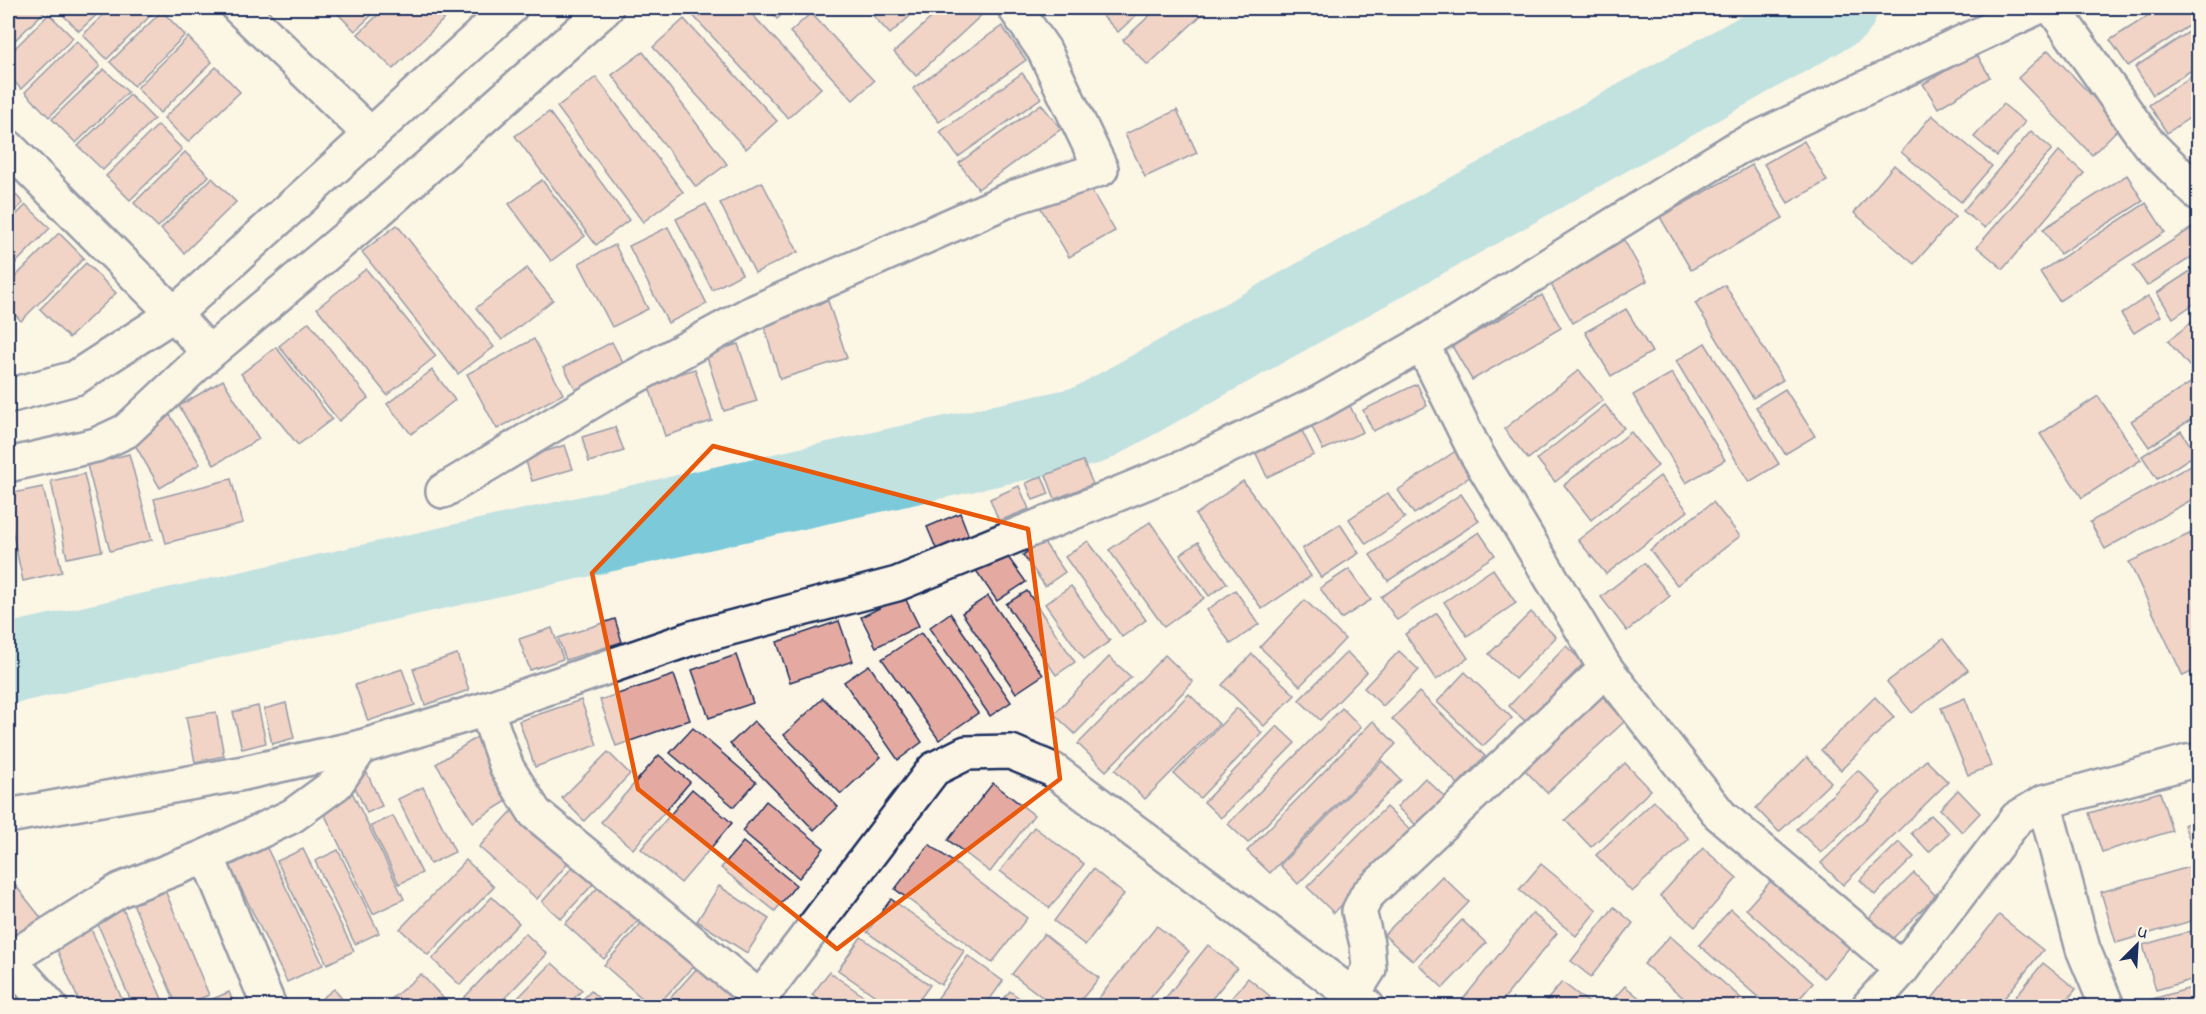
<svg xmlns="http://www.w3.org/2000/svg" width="2206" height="1014" viewBox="0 0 2206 1014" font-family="'Indie Flower',sans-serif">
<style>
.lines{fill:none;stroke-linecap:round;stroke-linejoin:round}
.river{stroke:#7cc9da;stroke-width:80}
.building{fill:#e4aaa1;stroke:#1b2f5e;stroke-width:1.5}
.street-casing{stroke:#1b2f5e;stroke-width:38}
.street{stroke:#fcf5e5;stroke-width:33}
.marked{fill:none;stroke:#e8590c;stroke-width:4.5;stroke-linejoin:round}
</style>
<rect width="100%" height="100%" fill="#fcf5e5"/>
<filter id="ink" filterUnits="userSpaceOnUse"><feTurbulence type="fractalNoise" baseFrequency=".0167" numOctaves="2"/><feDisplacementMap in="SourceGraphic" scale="12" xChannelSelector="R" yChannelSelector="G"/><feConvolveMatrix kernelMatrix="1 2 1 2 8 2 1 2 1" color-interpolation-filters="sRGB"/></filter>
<g filter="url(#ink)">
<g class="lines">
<!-- river -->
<path class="river" d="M8,664l1081,-239 748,-417"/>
</g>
<!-- building -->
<g class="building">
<path d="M8,8h35l3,2 -38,37z"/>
<path d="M56,8h48l-25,23z"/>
<path d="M110,8h48l-51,51 -24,-24z"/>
<path d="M332,8h47l-24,23z"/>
<path d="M385,8h49l11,10 -52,51 -35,-35z"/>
<path d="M447,8h20l-10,9z"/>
<path d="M686,8h60l75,80 -33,30z"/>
<path d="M766,8h23l-12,11z"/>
<path d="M870,8h49l-29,26 -22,-24z"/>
<path d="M942,8h47l-73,68 -22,-24z"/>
<path d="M1095,8h49l-26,24z"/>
<path d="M1158,8h51l-61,57 -25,-25z"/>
<path d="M2111,8h15l-12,6z"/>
<path d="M2160,8h38v12l-70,46 -18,-26z"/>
<path d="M162,11l23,24 -51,51 -24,-24z"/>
<path d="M811,13l63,68 -21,19 -63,-68z"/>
<path d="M49,14l24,24 -52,51 -13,-14v-20z"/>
<path d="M684,19l93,102 -31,28 -93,-102z"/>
<path d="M1002,26l24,34 -87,62 -26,-33z"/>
<path d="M2198,26v40l-45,29 -18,-28z"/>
<path d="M188,37l24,25 -52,51 -23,-25z"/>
<path d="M77,41l23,25 -51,51 -24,-25z"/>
<path d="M2048,50l73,76 -29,29 -74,-77z"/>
<path d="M643,52l84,112 -31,23 -84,-112z"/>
<path d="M1976,53l14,24 -52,31 -15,-24z"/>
<path d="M216,67l24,25 -52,50 -24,-24z"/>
<path d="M104,69l24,23 -52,51 -24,-24z"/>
<path d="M2198,72v40l-31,21 -18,-28z"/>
<path d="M1022,73l19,25 -83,59 -18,-25z"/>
<path d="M596,77l87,115 -40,30 -86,-115z"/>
<path d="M130,95l24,24 -51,51 -25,-24z"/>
<path d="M1041,104l20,25 -83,60 -19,-26z"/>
<path d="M2003,104l22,18 -28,34 -23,-19z"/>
<path d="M1177,110l20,43 -52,24 -20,-43z"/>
<path d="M549,112l80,108 -33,25 -81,-109z"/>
<path d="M1932,115l60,51 -31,36 -60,-50z"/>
<path d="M158,125l24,24 -52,51 -24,-24z"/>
<path d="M2031,131l21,18 -67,79 -22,-17z"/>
<path d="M1804,141l23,40 -39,22 -24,-39z"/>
<path d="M2059,151l25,22 -81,96 -26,-22z"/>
<path d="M185,152l24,24 -51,51 -24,-24z"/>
<path d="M1752,165l31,53 -92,52 -31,-53z"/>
<path d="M1894,165l61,52 -41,47 -60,-51z"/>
<path d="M2127,175l16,26 -83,53 -17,-25z"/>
<path d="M212,178l24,24 -52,51 -23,-24z"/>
<path d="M1085,179l30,52 -46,26 -30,-52z"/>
<path d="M542,180l43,56 -34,25 -42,-57z"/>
<path d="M762,182l36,70 -43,21 -35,-70z"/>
<path d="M8,186l15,17 -15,15z"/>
<path d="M2146,203l19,29 -106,69 -19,-29z"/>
<path d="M706,204l36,70 -30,16 -36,-71z"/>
<path d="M26,205l24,23 -42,43v-48z"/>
<path d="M2198,224v29l-51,33 -14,-20z"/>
<path d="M397,225l97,122 -36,27 -96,-122z"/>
<path d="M668,227l39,77 -39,19 -39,-77z"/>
<path d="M59,233l25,25 -63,63 -13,-14v-23z"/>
<path d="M1623,238l24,43 -74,42 -24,-42z"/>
<path d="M615,245l33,64 -36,18 -33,-64z"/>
<path d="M86,263l30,30 -47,45 -29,-29z"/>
<path d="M2198,266v35l-25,17 -16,-25z"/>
<path d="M527,268l26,32 -51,40 -26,-32z"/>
<path d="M366,269l70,87 -49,39 -70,-87z"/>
<path d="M1725,285l58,95 -30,18 -58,-95z"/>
<path d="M1542,295l19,33 -89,52 -20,-34z"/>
<path d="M2148,296l13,20 -27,17 -13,-19z"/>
<path d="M828,301l19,57 -67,21 -17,-56z"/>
<path d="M1626,309l26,43 -41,24 -26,-44z"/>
<path d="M2198,317v42l-9,7 -21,-25z"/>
<path d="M309,322l59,76 -29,23 -60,-75z"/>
<path d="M534,339l29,55 -66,35 -30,-55z"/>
<path d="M612,342l13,25 -48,25 -13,-25z"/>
<path d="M1705,343l74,121 -30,18 -73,-121z"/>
<path d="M738,344l19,57 -33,10 -18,-57z"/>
<path d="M276,347l56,72 -34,26 -57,-71z"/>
<path d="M695,369l17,52 -47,15 -17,-52z"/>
<path d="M432,370l23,30 -44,34 -24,-30z"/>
<path d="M1579,370l24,30 -75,59 -24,-30z"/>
<path d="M1672,373l53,87 -39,23 -53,-88z"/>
<path d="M2198,378v37l-49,32 -18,-26z"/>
<path d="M223,380l36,59 -45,26 -35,-59z"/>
<path d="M1417,384l10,22 -54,25 -10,-21z"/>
<path d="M1785,389l30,47 -30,18 -29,-47z"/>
<path d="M2098,396l43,64 -59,38 -42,-64z"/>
<path d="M1349,404l14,28 -40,18 -13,-27z"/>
<path d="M1605,405l19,23 -69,54 -18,-23z"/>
<path d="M170,415l30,49 -40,24 -29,-50z"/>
<path d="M1299,425l15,30 -47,22 -14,-30z"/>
<path d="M615,427l9,24 -35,11 -7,-25z"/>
<path d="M2181,431l15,23 -39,25 -15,-23z"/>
<path d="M1631,432l27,34 -67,54 -27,-35z"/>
<path d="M565,445l8,24 -41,12 -7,-23z"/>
<path d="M1463,446l17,24 -66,44 -16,-24z"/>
<path d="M129,454l23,86 -42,11 -23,-86z"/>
<path d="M1083,461l10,23 -38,15 -9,-24z"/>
<path d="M2191,465l7,13v18l-93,53 -15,-27z"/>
<path d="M84,474l18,77 -35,7 -16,-77z"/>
<path d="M1042,476l7,18 -16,6 -7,-17z"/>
<path d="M1660,476l28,35 -82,63 -28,-34z"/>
<path d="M231,479l12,44 -77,20 -12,-44z"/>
<path d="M1243,481l68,95 -49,33 -67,-94z"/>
<path d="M1019,486l10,23 -30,12 -9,-22z"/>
<path d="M43,487l19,85 -39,9 -15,-69v-18z"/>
<path d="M1388,493l17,25 -39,26 -17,-25z"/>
<path d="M1461,494l18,27 -91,60 -18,-26z"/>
<path d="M1713,502l27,34 -63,49 -27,-35z"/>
<path d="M960,513l10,26 -32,14 -11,-26z"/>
<path d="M1150,522l54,76 -40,29 -55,-77z"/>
<path d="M1340,524l19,29 -38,25 -19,-29z"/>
<path d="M2198,530v139l-15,7 -54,-114z"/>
<path d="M1479,532l16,23 -98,65 -16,-23z"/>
<path d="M1043,541l22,31 -20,14 -22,-31z"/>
<path d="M1088,541l58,79 -24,17 -57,-80z"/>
<path d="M8,542l5,34 -5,1z"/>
<path d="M1198,542l29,41 -18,13 -29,-41z"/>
<path d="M1003,550l23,32 -29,19 -22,-32z"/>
<path d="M1644,563l26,33 -43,35 -26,-34z"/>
<path d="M1349,569l22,31 -30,19 -21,-31z"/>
<path d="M1493,569l23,34 -49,33 -23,-34z"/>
<path d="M1071,586l39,55 -26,18 -39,-55z"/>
<path d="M1235,590l24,34 -28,20 -24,-34z"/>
<path d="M1027,591l48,71 -19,13 -50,-71z"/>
<path d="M904,596l15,30 -43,21 -15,-30z"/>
<path d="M988,596l55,79 -27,18 -54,-80z"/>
<path d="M1305,600l40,39 -45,47 -40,-39z"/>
<path d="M1531,612l25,25 -41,42 -26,-25z"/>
<path d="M950,613l61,89 -21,14 -61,-88z"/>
<path d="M1437,613l31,45 -32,22 -31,-46z"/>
<path d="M615,619l7,23 -56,18 -8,-22z"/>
<path d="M839,621l14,40 -63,21 -13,-40z"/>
<path d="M552,628l11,31 -33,11 -11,-31z"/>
<path d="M921,633l57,80 -39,27 -57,-81z"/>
<path d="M1943,639l25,31 -56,43 -25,-31z"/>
<path d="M1566,646l18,17 -58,59 -17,-16z"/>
<path d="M1399,651l20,19 -36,36 -19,-18z"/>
<path d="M1347,652l20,20 -47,48 -21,-20z"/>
<path d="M457,654l12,36 -44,15 -12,-36z"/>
<path d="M1252,654l43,41 -31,31 -42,-41z"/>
<path d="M736,655l17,48 -44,15 -17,-48z"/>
<path d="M1165,655l28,27 -87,89 -28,-27z"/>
<path d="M1109,657l22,20 -56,57 -21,-20z"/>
<path d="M869,665l53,77 -24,18 -54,-78z"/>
<path d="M402,669l13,36 -47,16 -13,-36z"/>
<path d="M1465,672l47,46 -29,28 -46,-44z"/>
<path d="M674,675l16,45 -74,26 -16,-46z"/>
<path d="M1419,692l66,64 -27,28 -66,-65z"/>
<path d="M1189,694l30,30 -74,75 -30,-29z"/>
<path d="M1602,696l23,25 -78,72 -23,-24z"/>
<path d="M1875,697l19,20 -53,53 -20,-20z"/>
<path d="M823,698l58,59 -40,37 -57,-59z"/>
<path d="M1965,698l26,68 -23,9 -27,-67z"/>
<path d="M581,700l16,45 -62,22 -16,-46z"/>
<path d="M286,703l8,35 -22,6 -8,-35z"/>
<path d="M258,706l8,37 -24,6 -9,-37z"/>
<path d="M1237,708l25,25 -62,65 -26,-24z"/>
<path d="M1342,708l19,19 -113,116 -20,-19z"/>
<path d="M216,712l8,44 -29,6 -9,-45z"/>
<path d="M754,721l84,86 -24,23 -84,-86z"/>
<path d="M1373,721l23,23 -126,129 -23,-22z"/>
<path d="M1277,726l18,17 -74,75 -17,-16z"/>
<path d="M693,728l63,54 -22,25 -64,-54z"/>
<path d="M477,737l38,59 -42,26 -37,-58z"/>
<path d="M608,752l22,22 -46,47 -22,-23z"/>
<path d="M659,755l31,27 -57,67 -32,-27z"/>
<path d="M1807,757l24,25 -52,50 -23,-24z"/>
<path d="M1926,760l22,22 -105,103 -22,-22z"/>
<path d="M1382,761l19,19 -103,104 -18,-19z"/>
<path d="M1625,763l26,27 -60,57 -26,-27z"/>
<path d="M1858,770l23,23 -60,60 -24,-24z"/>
<path d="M367,773l15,33 -15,7 -15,-32z"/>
<path d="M1425,778l22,21 -28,29 -22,-21z"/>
<path d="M993,783l41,32 -44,57 -42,-32z"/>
<path d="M423,787l32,65 -25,12 -32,-65z"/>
<path d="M692,789l40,34 -51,60 -40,-34z"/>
<path d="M1958,790l22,23 -18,19 -22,-23z"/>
<path d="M352,792l52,107 -31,15 -52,-107z"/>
<path d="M2160,792l12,39 -70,21 -13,-39z"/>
<path d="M766,801l58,47 -25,30 -57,-47z"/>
<path d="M1654,801l35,38 -57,53 -36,-37z"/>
<path d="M1386,807l26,25 -78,81 -27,-26z"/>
<path d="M513,810l57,51 -33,38 -58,-52z"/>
<path d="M1931,815l18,18 -20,19 -18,-19z"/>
<path d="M393,816l29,57 -23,11 -28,-58z"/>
<path d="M2198,819v43l-14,-37z"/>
<path d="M1034,827l50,37 -34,44 -50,-37z"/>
<path d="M743,842l53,43 -21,26 -54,-43z"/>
<path d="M1899,842l15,15 -39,38 -15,-15z"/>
<path d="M929,844l98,74 -35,45 -97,-74z"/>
<path d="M267,848l56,117 -36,17 -57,-116z"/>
<path d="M1703,848l34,30 -42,49 -35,-31z"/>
<path d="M303,849l51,102 -27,13 -50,-103z"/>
<path d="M338,850l41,83 -24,11 -40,-83z"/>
<path d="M466,860l28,27 -66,68 -28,-26z"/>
<path d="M575,864l20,18 -34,37 -19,-17z"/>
<path d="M1541,864l56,46 -21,26 -57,-46z"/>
<path d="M2193,866l5,17v36l-82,24 -15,-51z"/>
<path d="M1093,869l31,25 -39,51 -31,-24z"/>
<path d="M1914,873l22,23 -49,48 -22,-22z"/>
<path d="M1776,875l77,68 -29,35 -78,-69z"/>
<path d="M8,876l34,43 -34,27z"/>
<path d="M1442,876l27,26 -56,59 -29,-26z"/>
<path d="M600,885l39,35 -35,39 -39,-35z"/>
<path d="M719,886l50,33 -22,34 -50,-32z"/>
<path d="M164,888l45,107 -28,11h-4l-45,-105z"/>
<path d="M492,897l27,26 -59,62 -28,-26z"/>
<path d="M891,899l73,52 -23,34 -74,-53z"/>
<path d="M1614,907l19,16 -42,54 -20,-16z"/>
<path d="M123,909l42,97h-32l-37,-86z"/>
<path d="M1731,909l82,74 -20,23h-25l-69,-61z"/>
<path d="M1532,913l25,20 -59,73h-22l-12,-8z"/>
<path d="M1999,915l44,35 -45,56h-72z"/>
<path d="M646,918l50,45 -39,43h-6l-47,-41z"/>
<path d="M1462,920l24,23 -43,45 -24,-23z"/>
<path d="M88,922l37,84h-44l-29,-68z"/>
<path d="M1157,926l32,25 -45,55h-49l-2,-1z"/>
<path d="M2198,929v49l-42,12 -13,-45z"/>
<path d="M525,933l22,21 -50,52h-25l-9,-7z"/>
<path d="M1044,934l55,44 -23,28h-22l-42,-32z"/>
<path d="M1670,936l80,70h-57l-49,-42z"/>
<path d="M861,937l69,48 -15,21h-25l-52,-36z"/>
<path d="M1208,945l29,23 -31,38h-47z"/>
<path d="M968,956l35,25 -18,25h-53z"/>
<path d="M552,963l30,27 -15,16h-57z"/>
<path d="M2043,963l33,26 -14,17h-54z"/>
<path d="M699,966l46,40h-82z"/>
<path d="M829,972l49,34h-50l-16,-11z"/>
<path d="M421,974l23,25 -8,7h-53z"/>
<path d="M1248,978l22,18 -8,10h-37z"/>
<path d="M1562,982l31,24h-51z"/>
<path d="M1625,986l24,20h-42z"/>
<path d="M2198,986v20h-55l-1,-4z"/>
<path d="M334,989l14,17h-36z"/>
<path d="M591,991l16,15h-31z"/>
<path d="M1010,991l20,15h-32z"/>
<path d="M229,992l6,14h-39z"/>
<path d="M22,995l10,11h-24z"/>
</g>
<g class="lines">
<!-- street casing -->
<g class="street-casing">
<g id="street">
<path d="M239,8l131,126"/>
<path d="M2053,8l95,135 50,50"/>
<path d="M8,147l166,167 35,39"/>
<path d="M1422,344l54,109 130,216 114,146 182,154"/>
<path d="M8,396l67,-18 99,-64 336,-306"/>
<path d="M8,465l88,-20 30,-14 83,-78 169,-142 228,-203"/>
<path d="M443,491l171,-103 136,-74 265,-117 86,-28 -57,-119 -29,-42"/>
<path d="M486,709l21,59 28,45 226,186"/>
<path d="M2044,802l39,147 24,57"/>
<path d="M8,816l236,-43 117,-26 125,-38 206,-71 205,-54 292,-119 128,-61 105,-60 315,-196 299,-140"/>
<path d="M207,856l62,150"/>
<path d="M8,959l42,47"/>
<path d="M8,960l112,-70 87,-34 85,-40 44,-32 25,-37"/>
<path d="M1352,996l17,-27 -2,-25 -8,-33 8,-16 239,-226"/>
<path d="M754,1006l180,-237 32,-16 45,-1 42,18 314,236"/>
<path d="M1869,1006l33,-37 115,-151 27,-16 143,-40 11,-1"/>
</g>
</g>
<!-- street -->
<use href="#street" class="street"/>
</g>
</g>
<!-- marked area -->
<path d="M0 0H2206V1014H0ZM713,446l315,83 32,250 -223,170 -199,-160 -46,-216z" fill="#fcf5e5" fill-opacity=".55" fill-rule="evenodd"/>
<path class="marked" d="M713,446l315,83 32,250 -223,170 -199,-160 -46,-216z"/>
<!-- margin -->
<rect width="2206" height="1014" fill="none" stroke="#fcf5e5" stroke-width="30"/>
<rect x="15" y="15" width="2176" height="984" fill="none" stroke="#1b2f5e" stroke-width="2" filter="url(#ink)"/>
<!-- north arrow -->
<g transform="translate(2137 945) rotate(24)" stroke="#fcf5e5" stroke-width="4.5" paint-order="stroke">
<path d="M0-4.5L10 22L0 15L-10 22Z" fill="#1b2f5e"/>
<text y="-9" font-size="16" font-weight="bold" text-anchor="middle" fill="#1b2f5e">U</text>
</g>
</svg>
